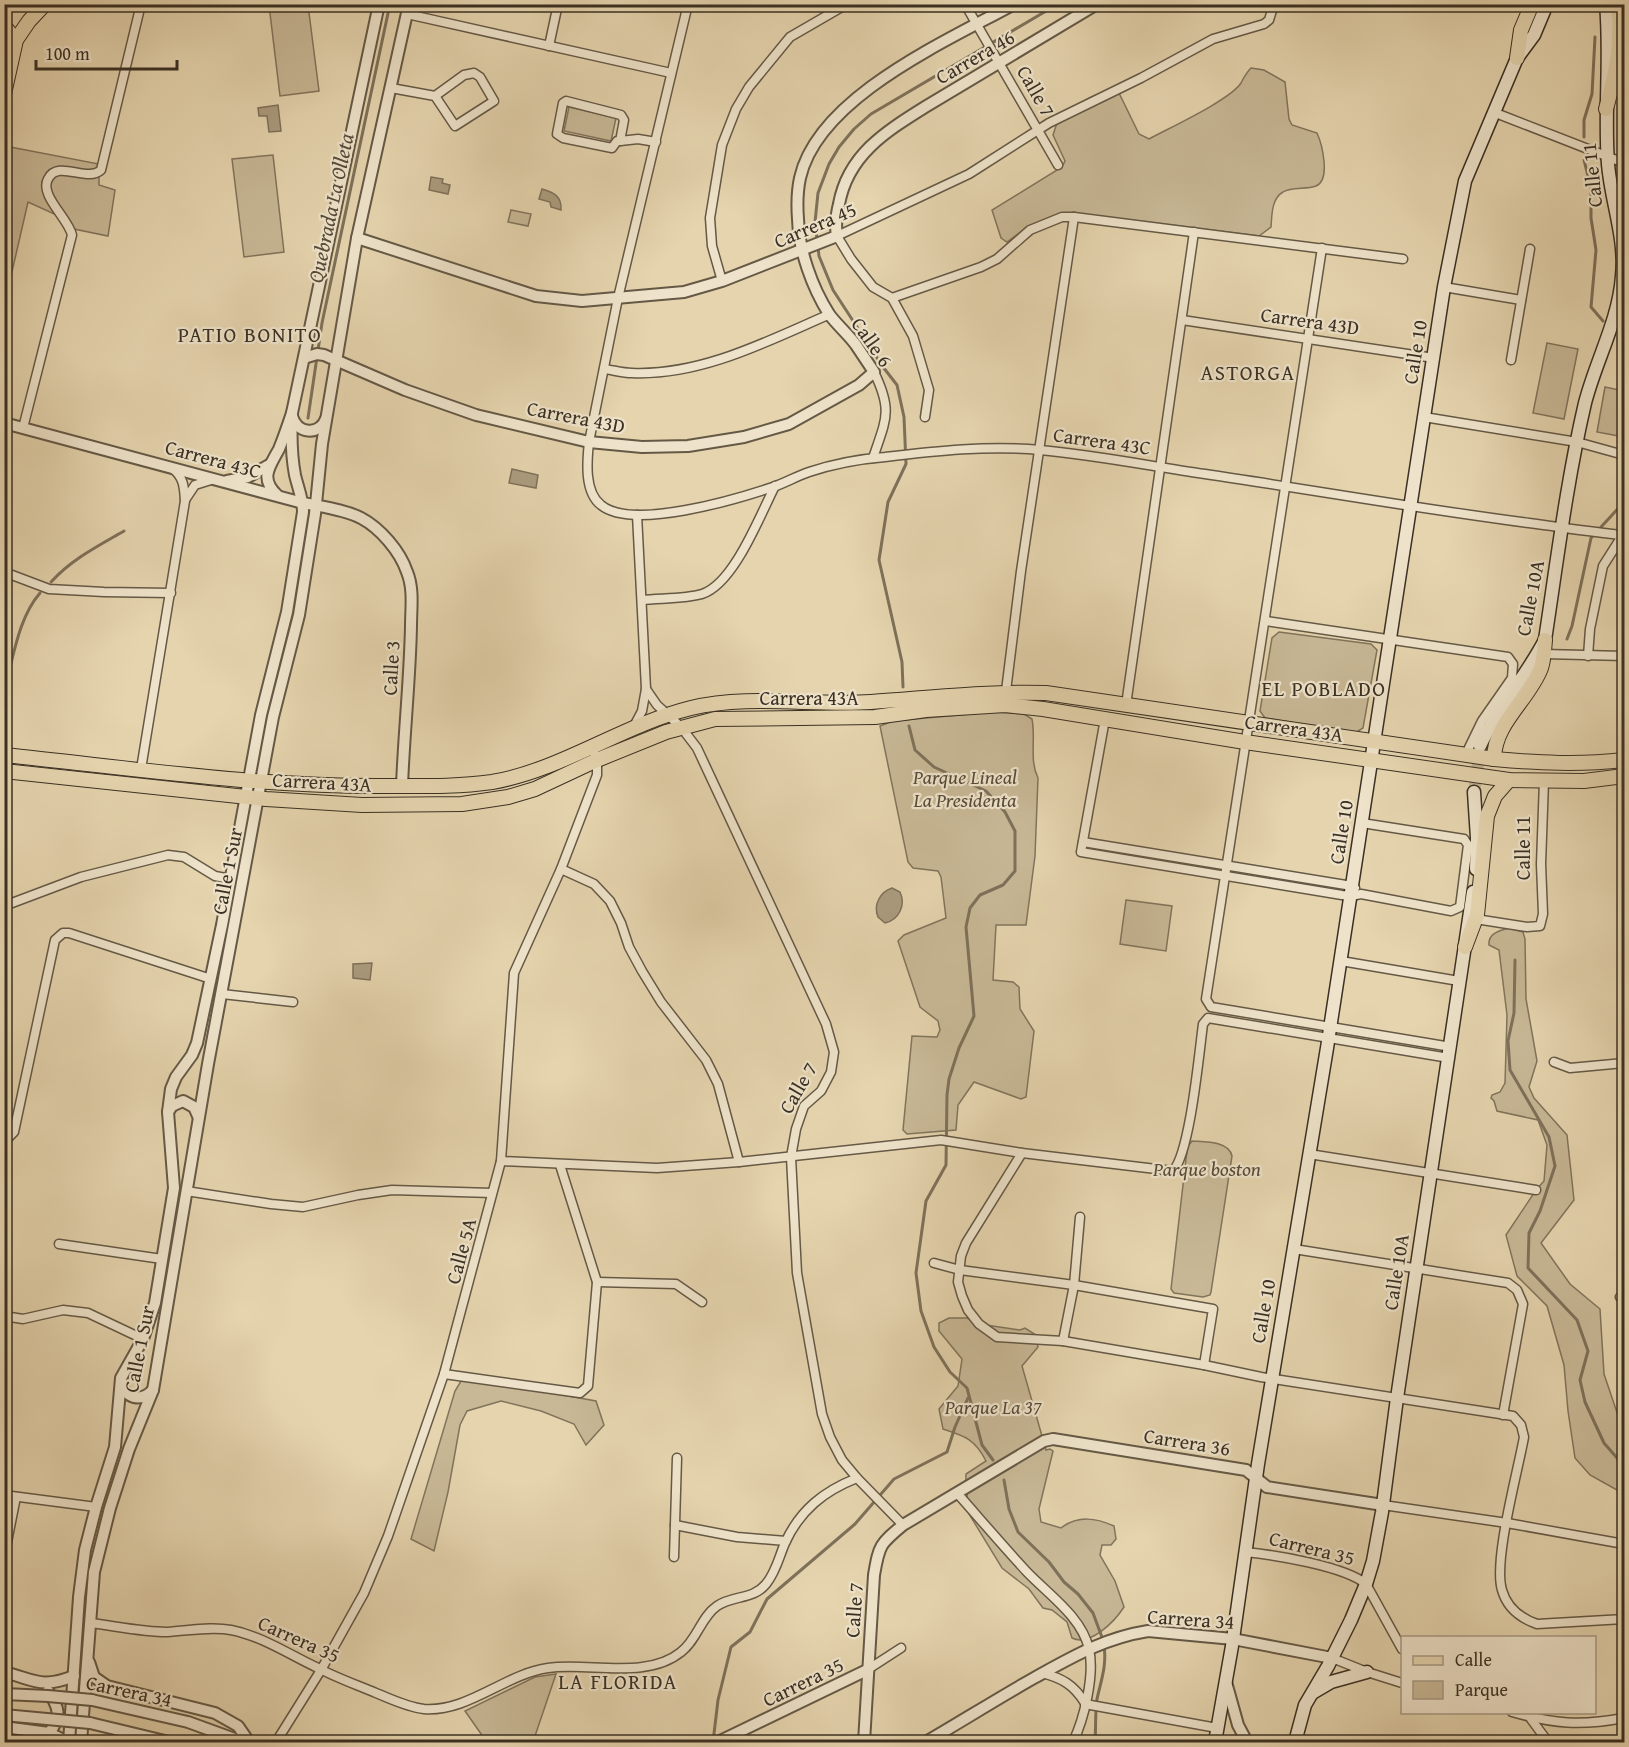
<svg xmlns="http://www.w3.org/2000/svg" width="1629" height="1747" viewBox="0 0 1629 1747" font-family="'Gentium Book Plus',serif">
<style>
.green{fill:#c8b896;stroke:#81745c;stroke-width:1.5}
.water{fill:#ab9c7f;stroke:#7e715a;stroke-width:1.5}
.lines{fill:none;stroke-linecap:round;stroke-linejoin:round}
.stream{stroke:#7e715a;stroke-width:3}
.secondary-tunnel{stroke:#c3b392;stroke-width:12;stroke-dasharray:12 6;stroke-linecap:butt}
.minor-casing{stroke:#655946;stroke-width:11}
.tertiary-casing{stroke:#655946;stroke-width:14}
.secondary-casing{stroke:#3a3023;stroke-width:15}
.primary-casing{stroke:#3a3023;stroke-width:16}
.minor{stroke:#eee3ca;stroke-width:8}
.tertiary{stroke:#eee3ca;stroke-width:10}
.secondary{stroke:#eee3ca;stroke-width:12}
.primary{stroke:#e5d4ae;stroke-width:14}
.tertiary-bridge-casing{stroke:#655946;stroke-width:14;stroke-linecap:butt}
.tertiary-bridge{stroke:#eee3ca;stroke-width:10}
.labels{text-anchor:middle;stroke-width:4.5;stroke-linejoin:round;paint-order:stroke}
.street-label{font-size:20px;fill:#3a3023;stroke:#eee3ca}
.park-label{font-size:20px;font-style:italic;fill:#564b3a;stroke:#eee3ca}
.water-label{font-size:21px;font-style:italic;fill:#564b3a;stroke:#eee3ca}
.neighbourhood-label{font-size:21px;letter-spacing:1.5px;fill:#3a3023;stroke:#eee3ca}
</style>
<rect width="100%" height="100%" fill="#e5d4ae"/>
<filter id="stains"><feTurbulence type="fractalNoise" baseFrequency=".00333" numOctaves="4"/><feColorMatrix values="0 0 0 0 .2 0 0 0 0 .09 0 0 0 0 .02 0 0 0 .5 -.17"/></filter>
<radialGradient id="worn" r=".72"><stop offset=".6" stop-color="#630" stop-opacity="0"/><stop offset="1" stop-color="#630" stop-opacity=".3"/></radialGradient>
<!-- green -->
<g class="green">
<path d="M269,5h39l11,86 -39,5z"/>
<path d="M1251,68l13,2 21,12 4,37 3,6 25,8c5,11 14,47 -1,53 -10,4 -24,0 -33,6 -12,7 -11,24 -12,35l-12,9 -176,-22 -54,12 -22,16 -6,-4 -9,-28 70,-43 3,-6 -12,-26 7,-21c20,-9 35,-24 58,-23l21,43 10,5c20,-11 81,-39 92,-56 3,-6 5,-10 10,-15z"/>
<path d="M569,107l47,11 -5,23 -47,-10z"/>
<path d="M5,146l94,18v21l16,5 -7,46 -34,-7 -4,-8 -42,-19 -20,87 -3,30z"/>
<path d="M273,155l11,97 -40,5 -12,-98z"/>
<path d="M511,210l20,4 -3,12 -20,-4z"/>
<path d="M1547,343l31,6 -14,70 -31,-6z"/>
<path d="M1605,387l19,4v46l-27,-5z"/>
<path d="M1279,632l92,12 6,6 -14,78 -8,5 -90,-15 -5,-7 12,-73z"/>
<path d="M993,712l31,2 8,5c4,20 -3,41 6,59l-3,78 -9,69h-30l-3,55 20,2 6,5 1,22 14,22 -8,66 -5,2 -47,-17 -16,23 -2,25 -49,4 -4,-4 9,-94 25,1 3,-7 -2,-9 -18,-14 -22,-66 6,-6 42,-17 -5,-41 -3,-6 -25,-3 -5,-6 -28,-136 13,-5z"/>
<path d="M1126,900l46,6 -6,45 -46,-7z"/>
<path d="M1509,928l14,4 2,7 1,60 11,62 -8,26 5,11 33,37 7,65 -33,43 29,41 30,25 4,65 20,59v61l-34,-19 -15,-17 -7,-47 -4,-46 -17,-59 -30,-30 -11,-41 30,-45 8,-9 3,-36 -9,-25 -41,-9 -3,-10 -3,-3 1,-3 8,-3 5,-9 2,-68 -8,-65 -10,-5c-1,-12 10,-14 20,-17z"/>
<path d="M1192,1141c13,1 37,0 40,15l-21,136 -1,3 -7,2 -29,-4 -3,-4 15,-130 2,-13z"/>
<path d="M949,1318h18l12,6 41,6 5,-2 11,7 2,12 -16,19 24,84 4,-1 3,2 -14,58 2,13 20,6c17,-13 35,-10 53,-2l2,13 -5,6h-9l-2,10 15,26 9,26c-9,14 -34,40 -52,31l-5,-16 -15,-12 -9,-2 -14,-19 -27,-21 -36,-59c4,-12 -1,-22 0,-35l20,-13c-11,-22 -21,-25 -43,-32l-4,-20 19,-23 4,-27 -23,-28v-8z"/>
<path d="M461,1381l29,1 106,19 8,24 -18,20 -12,-21 -33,-13 -40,-10 -34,10 -7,14 -12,67 -14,59 -23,-12 44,-148z"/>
<path d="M556,1674l-23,68 -47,-1 -21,-30 70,-34z"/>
</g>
<!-- water -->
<g class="water">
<path d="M278,105l3,26 -12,1 -2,-16h-8l-1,-8z"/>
<path d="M431,177l12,2 -1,4 8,2 -2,9 -19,-4z"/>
<path d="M542,189c11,3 20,7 19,21l-10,-3 -1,-5 -11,-3z"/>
<path d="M512,469l26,6 -2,13 -27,-5z"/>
<path d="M892,888l8,4c6,13 -1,28 -15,31l-7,-6c-5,-12 2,-25 14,-29z"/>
<path d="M372,963l-2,17 -17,-2v-14z"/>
</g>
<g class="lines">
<!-- stream -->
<g class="stream">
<path d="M1584,137v-17l8,-26 3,-57"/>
<path d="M1584,160l7,28v30l5,32 -5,57 12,14"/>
<path d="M1618,339l6,9"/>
<path d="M308,418l14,-95 68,-319"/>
<path d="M51,582c21,-23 47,-36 73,-51"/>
<path d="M1567,639l5,-13 19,-88 33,-36"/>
<path d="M903,687l-1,-25 -23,-102 9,-58 18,-38 -2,-47 -7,-32 -14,-18 -50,-77 -14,-34 -4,-34 3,-29 11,-29 10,-17 15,-18 17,-15 187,-110"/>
<path d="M4,691c9,-31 14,-73 36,-98"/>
<path d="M909,726l6,24 19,17 52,24 19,21 10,19v40l-12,14 -23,10 -10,13 -4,19 8,89 -15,32 -10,31 -2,16 -1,70 -20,36 -10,72 5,38 13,36 16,25 17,16 15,57 11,15"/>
<path d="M1515,960l-1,53 -6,28 2,29 39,67 6,29 -15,45 -11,22 -1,35 49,52 11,31 -8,29 5,22 19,41 20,23"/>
<path d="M1004,1480l5,29 9,23 31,30 15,20 14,12 15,19 10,27"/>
<path d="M713,1742l5,-42 13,-53 19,-15 17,-33 88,-75 39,-45 53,-27 8,-25 13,-29"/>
<path d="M1095,1742c1,-14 0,-29 2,-43 4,-18 10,-34 7,-53"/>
</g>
<!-- secondary-tunnel -->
<path class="secondary-tunnel" d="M1474,792l6,-43"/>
<!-- minor casing -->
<g class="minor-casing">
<g id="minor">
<path d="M688,4l-70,294 -29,144c-2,19 -5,50 12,63 31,26 136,-6 172,-18 12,-4 24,-11 36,-15 24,-8 51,-13 76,-15 50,-6 104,-12 155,-7 55,5 110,16 165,24 108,16 216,35 324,49 31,4 62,9 93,12"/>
<path d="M965,4l93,161"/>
<path d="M407,14l264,59"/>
<path d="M549,46l9,-42"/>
<path d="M391,88l44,8 29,-21 10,-2 6,4 14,24 -39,25 -20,-30"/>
<path d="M566,101l55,14 3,5 -4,21h-3l-5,7 -49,-10 -6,-4 6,-31z"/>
<path d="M1493,112l131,51"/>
<path d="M620,141l18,-2 18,3"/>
<path d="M1322,248l-116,751 5,8 240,40"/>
<path d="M722,281l-10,-35 -2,-28 12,-73 14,-36 13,-22 41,-50 57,-33"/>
<path d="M1444,287l77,13"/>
<path d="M892,298l89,-31 16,-8 33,-29 32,-13h12l329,42"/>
<path d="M1182,320l252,38"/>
<path d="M1511,360l19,-111"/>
<path d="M604,369c9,1 18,4 28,4 69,3 136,-32 198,-59"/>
<path d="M925,417l4,-27 -16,-54 -21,-38 -19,-11 -22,-28 -14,-23 132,-62 80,-51 92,-45 72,-39 51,-15 5,-4 5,-16"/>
<path d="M1424,417l153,25 47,13"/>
<path d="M23,428l49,-193c-4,-17 -33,-40 -24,-56 10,-20 39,4 53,-9l40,-166"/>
<path d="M873,458c13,-39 20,-47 1,-86"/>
<path d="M185,500l10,-15 16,-5"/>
<path d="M4,572l45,17 55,3 67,1"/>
<path d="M642,600c18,-2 43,-1 60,-6 32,-10 58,-79 73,-108"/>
<path d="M1266,621l242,36 5,7 -1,14 -30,43 -17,35"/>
<path d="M1544,654l80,2"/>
<path d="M1588,656l2,-27 13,-63 21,-33"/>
<path d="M646,689l11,16 24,22 16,21 129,276 8,28 -3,20 -10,19 -17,15 -8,23 -5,28 6,116 25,141 8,23 12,23 15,18 46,47"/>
<path d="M1006,691l15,-120 53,-354"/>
<path d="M1126,705l68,-473"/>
<path d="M1105,719l-24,133 261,43 9,1 10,-2 90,17 9,-4 8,-62 -4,-6 -102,-16"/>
<path d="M633,728l9,-17 4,-22 -9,-174"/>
<path d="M141,769l44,-268c-1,-14 -1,-23 -12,-32"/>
<path d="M1083,842l269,44 3,2"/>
<path d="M561,869l33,15 16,17 11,22 8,24 13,24 19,31 45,58 12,24 21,78"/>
<path d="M4,906l77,-29 87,-22 16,2 31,19 16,3"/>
<path d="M1477,915l5,5 45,7 13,-1 3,-12 -2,-50 3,-83"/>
<path d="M1341,961l118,20"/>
<path d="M222,994l71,8"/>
<path d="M1554,1062l16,6 54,-5"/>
<path d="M4,1142l10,-10 41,-192 8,-7h6l142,46"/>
<path d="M1022,1153l-56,90 -5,13 -3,26 4,14 6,14 11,14 18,13 66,4 141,24 57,12 252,39 8,9 3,12c-6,34 -31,124 -22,153 5,18 18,28 35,34l87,-5"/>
<path d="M1309,1154l227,36"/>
<path d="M501,1161l156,7 82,-6 202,-22 81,13 151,18c17,-18 26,-117 30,-147l5,-6 241,40"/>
<path d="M186,1191l85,13 32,3 55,-12 34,-5 100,3"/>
<path d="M59,1244l103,15"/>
<path d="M1294,1249l214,34 9,7 6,14 -20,111"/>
<path d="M934,1263l26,7 114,15 139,24 -9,56"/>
<path d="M597,1282l79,2 26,18"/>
<path d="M1620,1297l4,-1"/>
<path d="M4,1316l19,3 40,-9 25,3 55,26"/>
<path d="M1063,1341l11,-56 6,-68"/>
<path d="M444,1374l136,19 8,-7 9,-104 -37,-117"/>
<path d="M957,1493c23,26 46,53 70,79 21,22 55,45 62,77 6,26 -5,70 -16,93"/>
<path d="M4,1495l92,12"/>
<path d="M1383,1505l124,18 117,21"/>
<path d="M675,1525l62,12 49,4"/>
<path d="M1245,1552c30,3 99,14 121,32l36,65"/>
<path d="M4,1557l12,-60"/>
<path d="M674,1557l3,-99"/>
<path d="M90,1623c25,3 52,9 77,9 21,-1 43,-6 64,-2 31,6 59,25 87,38 19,10 39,17 58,25 15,6 31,14 48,16 45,3 81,-35 124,-41 40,-6 99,12 133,-16 16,-12 20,-35 36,-46 16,-11 36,-6 49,-22 10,-12 13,-27 19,-41 15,-33 39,-52 72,-65"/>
<path d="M1332,1658l35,14 35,11"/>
<path d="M867,1670l34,-22"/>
<path d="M1042,1673c20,5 32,12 43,30"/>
<path d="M1085,1704l132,24"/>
<path d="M1512,1712c42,12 68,14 112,6"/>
<path d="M1531,1719l17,23"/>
<path d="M276,1742l45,-72 43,-77 24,-57 56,-162 57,-213 13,-188 47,-104 36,-94v-15l-5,-14"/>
</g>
</g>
<!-- tertiary casing -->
<g class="tertiary-casing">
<g id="tertiary">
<path d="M357,238l179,58 46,5 102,-9 38,-11 115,-45c-2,-11 -1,-20 2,-32 9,-49 46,-72 86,-97l172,-103"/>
<path d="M304,358l13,-4 7,1 81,35 71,25 113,27 53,5 46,-1 56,-9 45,-13 70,-39 15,-13c-6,-9 -12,-18 -18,-27 -8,-11 -19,-20 -27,-31 -17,-27 -30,-63 -31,-95 -1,-13 -1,-27 2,-41 18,-81 147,-137 214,-174"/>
<path d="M292,416c5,18 27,20 34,3"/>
<path d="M4,423l299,80c19,4 40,6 58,15 19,10 39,33 46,54 7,17 4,36 4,54 -1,53 -7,106 -9,160"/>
<path d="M227,481l21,-4 21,-12"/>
<path d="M277,495c-18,-17 -7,-29 2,-46 5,-12 9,-24 13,-36l87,-409"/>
<path d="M168,1112l4,-6 11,-5 11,6 4,9"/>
<path d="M121,1382c3,16 20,21 32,8"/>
<path d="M89,1662l5,15 13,9 108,27 23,13 11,16"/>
<path d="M4,1672c31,8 37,17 70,4"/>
<path d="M1226,1682l12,43 9,17"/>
<path d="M48,1691c11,16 14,26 1,42"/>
<path d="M92,1700l96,22 55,20"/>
<path d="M90,1723l79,19"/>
<path d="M4,1727l45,6 19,9"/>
<path d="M69,1742l10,-145 6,-47 11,-43 19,-60 6,-69 22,-39 12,-36 19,-115 -6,-76 3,-23 5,-12 16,-22 5,-12 25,-118 39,-210 26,-103 16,-100c0,-13 -5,-24 -8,-37 -4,-21 -4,-41 -3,-62"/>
<path d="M81,1742l13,-170 16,-64 19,-59 24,-59 55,-326 65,-347 26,-102 16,-101 7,-70 35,-206 52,-234"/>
<path d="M718,1742l149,-72"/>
<path d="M864,1742l10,-167c5,-30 6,-31 29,-50l141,-84 9,-2 193,31 21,17 116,18"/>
<path d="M926,1742c36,-21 71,-43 108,-64 38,-21 70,-40 114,-47l85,8 99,19"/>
</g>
</g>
<!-- secondary casing -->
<g class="secondary-casing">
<g id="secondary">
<path d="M4,6l1,-2"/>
<path d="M1480,746c17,-38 46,-69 65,-106 12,-79 22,-160 40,-237 11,-43 34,-83 37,-127 4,-38 -11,-75 -14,-112 -4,-53 3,-107 -2,-160"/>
<path d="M1474,792l3,46 -1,31"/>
<path d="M1314,1692l17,-10 36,-10"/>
<path d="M1215,1742l17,-96 26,-182 69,-416 117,-761 21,-106 52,-123 17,-23 13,-31"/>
<path d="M1295,1742l10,-37 23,-39 23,-46 15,-36 7,-23 9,-49 15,-114 76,-506"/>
</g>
</g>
<!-- primary casing -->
<g class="primary-casing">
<g id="primary">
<path d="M4,26l12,14"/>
<path d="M1517,58l4,-28 11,-26"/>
<path d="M4,94l12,-54 13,-19 16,-17"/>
<path d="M1606,109c11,-41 15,-62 13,-105"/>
<path d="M4,755c127,13 254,32 382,31 35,0 71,1 106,-4 70,-12 130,-57 199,-74 57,-14 121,-2 180,-6 59,-4 116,-11 175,-9l448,66c45,4 85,6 130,1"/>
<path d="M1494,759c0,-36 35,-59 47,-91 3,-9 3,-18 4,-28"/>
<path d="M4,771l262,28 96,6 100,-1 46,-7 27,-8 62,-29 69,-28 49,-13 160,-2 51,-7 79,-5 38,4 202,33 264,38 75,1 40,-5"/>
<path d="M1465,947l12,-32 10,-99 8,-20 14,-16"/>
</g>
</g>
<!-- minor -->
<use href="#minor" class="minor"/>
<!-- tertiary -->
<use href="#tertiary" class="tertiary"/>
<!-- secondary -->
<use href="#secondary" class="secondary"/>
<!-- primary -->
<use href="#primary" class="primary"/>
<!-- tertiary-bridge casing -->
<g class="tertiary-bridge-casing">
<g id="tertiary-bridge">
<path d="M4,1694l44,2 44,4"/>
<path d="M4,1715l86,8"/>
</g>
</g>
<!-- tertiary-bridge -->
<use href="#tertiary-bridge" class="tertiary-bridge"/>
</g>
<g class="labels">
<!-- street labels -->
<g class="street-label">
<text transform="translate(975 57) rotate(-30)" y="7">Carrera 46</text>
<text transform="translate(1036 91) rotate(60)" y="7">Calle 7</text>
<text transform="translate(1592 175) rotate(-96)" y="7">Calle 11</text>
<text transform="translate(815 225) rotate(-23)" y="7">Carrera 45</text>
<text transform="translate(1310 321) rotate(8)" y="7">Carrera 43D</text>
<text transform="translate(872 342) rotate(55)" y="7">Calle 6</text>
<text transform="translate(1415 352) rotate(-81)" y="7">Calle 10</text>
<text transform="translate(576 417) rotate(11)" y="7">Carrera 43D</text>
<text transform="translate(1102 441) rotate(8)" y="7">Carrera 43C</text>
<text transform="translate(213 459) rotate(15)" y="7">Carrera 43C</text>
<text transform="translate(1530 598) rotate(-79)" y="7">Calle 10A</text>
<text transform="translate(391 668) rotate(-87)" y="7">Calle 3</text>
<text x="809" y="705">Carrera 43A</text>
<text transform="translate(1294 728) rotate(8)" y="7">Carrera 43A</text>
<text transform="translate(322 782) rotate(3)" y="7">Carrera 43A</text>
<text transform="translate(1341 832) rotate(-81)" y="7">Calle 10</text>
<text transform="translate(1523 848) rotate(-90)" y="7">Calle 11</text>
<text transform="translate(227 871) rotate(-79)" y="7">Calle 1 Sur</text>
<text transform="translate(798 1088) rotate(-60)" y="7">Calle 7</text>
<text transform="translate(461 1251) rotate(-75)" y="7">Calle 5A</text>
<text transform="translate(1396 1272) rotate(-81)" y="7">Calle 10A</text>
<text transform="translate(1263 1311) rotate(-80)" y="7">Calle 10</text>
<text transform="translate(139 1349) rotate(-79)" y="7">Calle 1 Sur</text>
<text transform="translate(1187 1442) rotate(9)" y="7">Carrera 36</text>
<text transform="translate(1312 1548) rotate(14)" y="7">Carrera 35</text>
<text transform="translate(854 1610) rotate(-86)" y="7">Calle 7</text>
<text transform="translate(1191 1619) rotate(4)" y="7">Carrera 34</text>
<text transform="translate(299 1639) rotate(24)" y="7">Carrera 35</text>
<text transform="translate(803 1682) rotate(-26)" y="7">Carrera 35</text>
<text transform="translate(129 1691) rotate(12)" y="7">Carrera 34</text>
</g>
<!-- park labels -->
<g class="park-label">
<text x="965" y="784">Parque Lineal<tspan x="965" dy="23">La Presidenta</tspan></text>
<text x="1207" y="1176">Parque boston</text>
<text x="993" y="1414">Parque La 37</text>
</g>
<!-- water labels -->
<g class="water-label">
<text transform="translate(331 208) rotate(-78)" y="7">Quebrada La Olleta</text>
</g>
<!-- neighbourhood labels -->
<g class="neighbourhood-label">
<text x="250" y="342">PATIO BONITO</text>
<text x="1248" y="380">ASTORGA</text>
<text x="1324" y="696">EL POBLADO</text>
<text x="618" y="1689">LA FLORIDA</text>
</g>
</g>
<!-- margin -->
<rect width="1629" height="1747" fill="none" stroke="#e5d4ae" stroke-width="24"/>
<rect x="6" y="6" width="1617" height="1735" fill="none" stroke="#3a3023" stroke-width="3"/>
<rect x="12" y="12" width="1605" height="1723" fill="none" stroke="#3a3023" stroke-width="1.5"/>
<!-- legend -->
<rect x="1401" y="1636" width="195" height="78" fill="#eee3ca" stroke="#a69b87" stroke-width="1.5"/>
<rect x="1413" y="1656" width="30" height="9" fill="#e5d4ae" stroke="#a69b87" stroke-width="1.5"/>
<text x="1455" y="1666" font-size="18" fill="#3a3023">Calle</text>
<rect x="1413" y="1681" width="30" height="18" fill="#c8b896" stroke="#a69b87" stroke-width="1.5"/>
<text x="1455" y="1696" font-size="18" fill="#3a3023">Parque</text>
<!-- scale -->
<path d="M36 60v9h141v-9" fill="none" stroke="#3a3023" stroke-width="3"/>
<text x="45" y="60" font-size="18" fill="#3a3023" stroke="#eee3ca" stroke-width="4.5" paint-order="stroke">100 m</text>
<rect width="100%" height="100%" filter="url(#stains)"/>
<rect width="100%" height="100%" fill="url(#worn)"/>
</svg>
